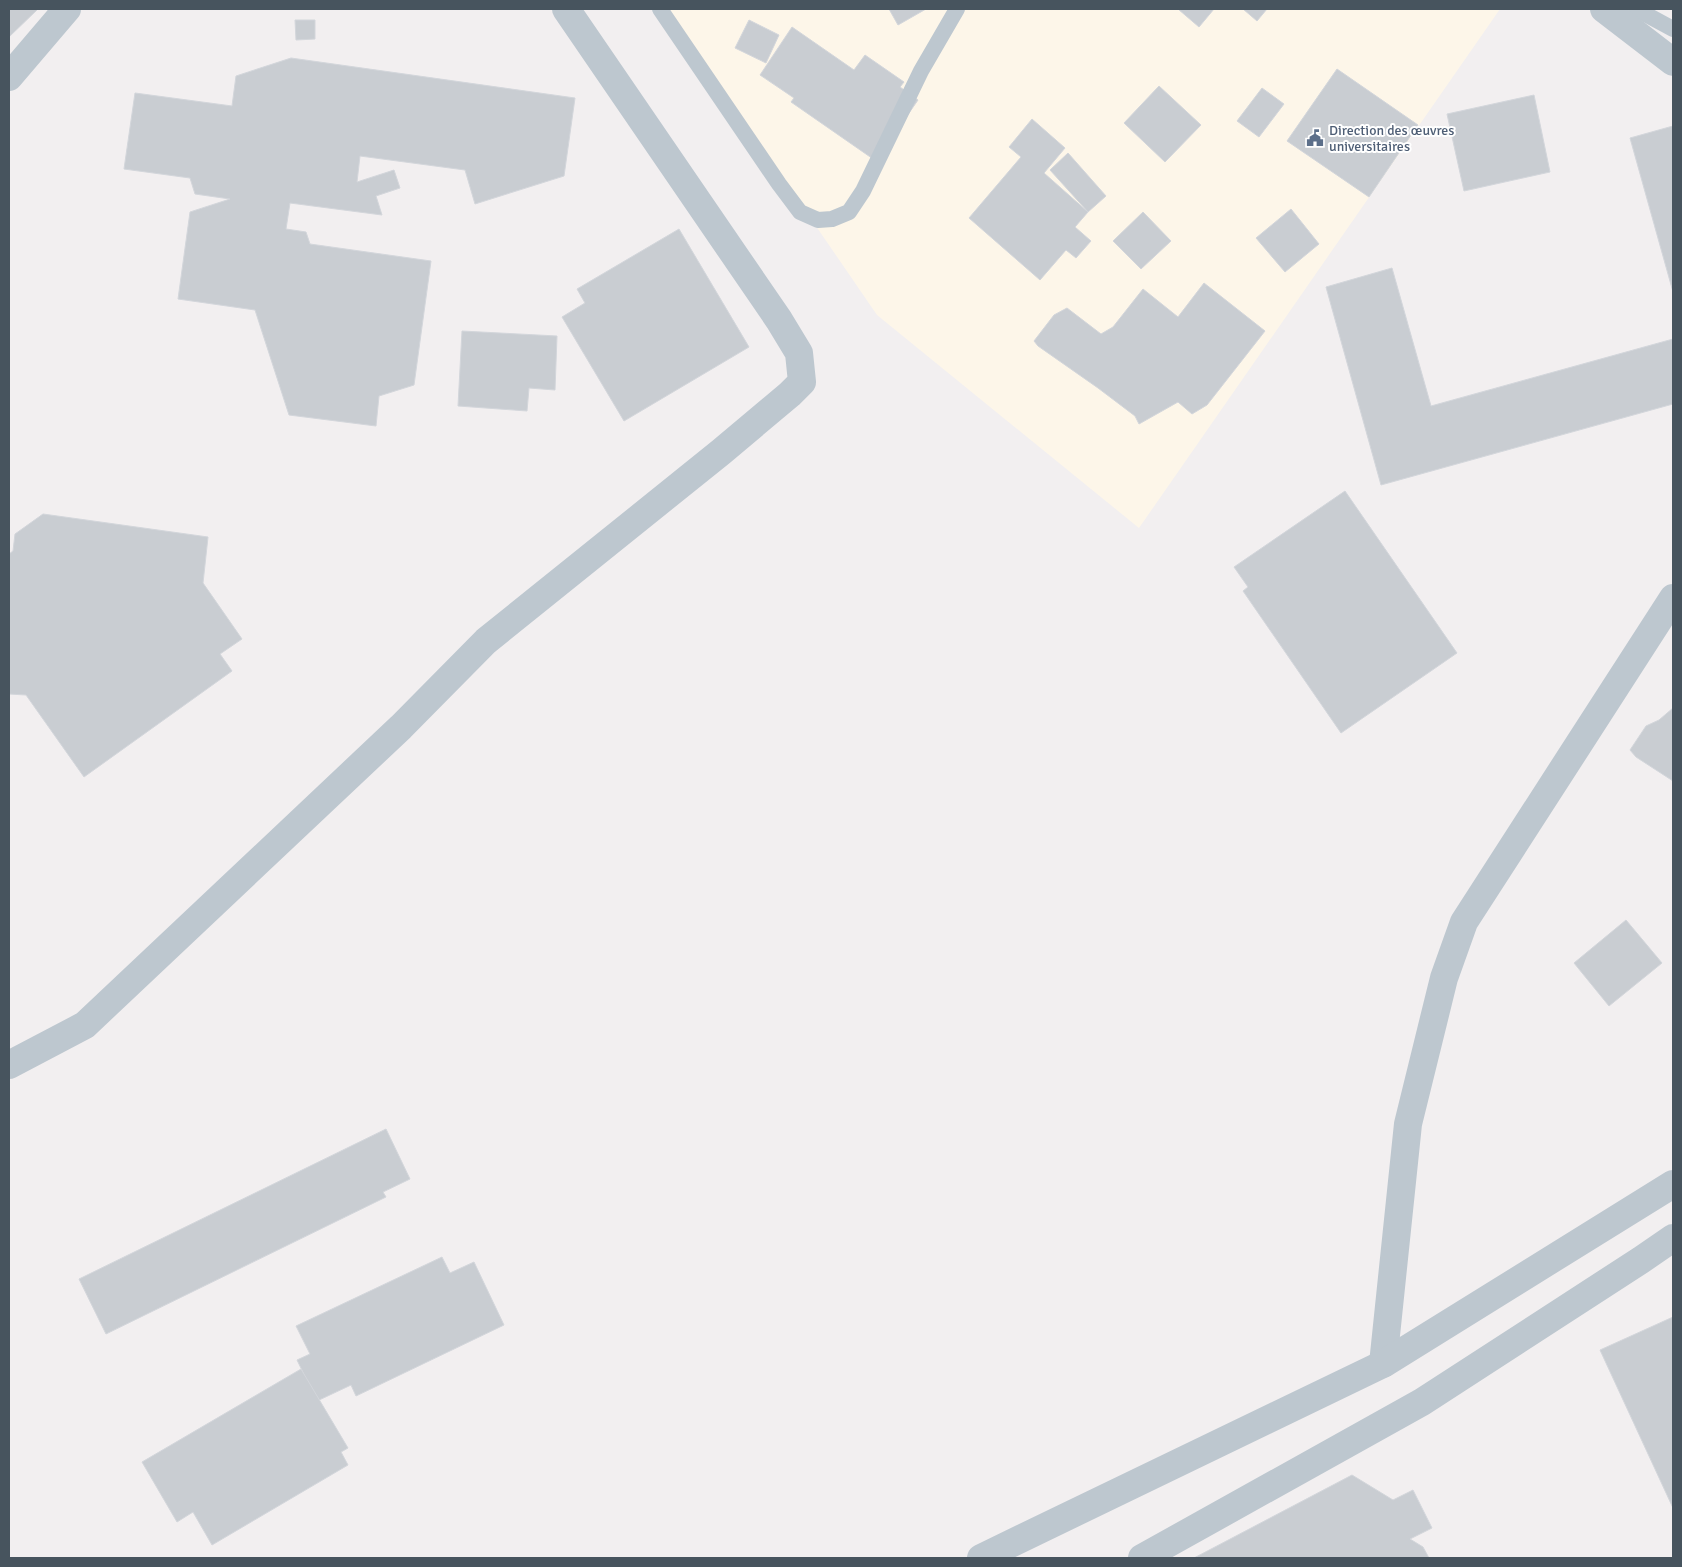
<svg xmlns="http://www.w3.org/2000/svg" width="1682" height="1567" viewBox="0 0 1682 1567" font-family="Signika,sans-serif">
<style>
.commercial{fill:#fdf6e9}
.building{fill:#c9cdd2;stroke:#d3d6db}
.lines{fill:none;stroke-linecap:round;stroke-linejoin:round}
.service{stroke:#bdc7cf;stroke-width:16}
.minor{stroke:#bdc7cf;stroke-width:28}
.tertiary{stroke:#bdc7cf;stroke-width:28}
.labels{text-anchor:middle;stroke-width:4;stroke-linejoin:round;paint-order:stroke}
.service-label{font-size:14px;fill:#4e5e75;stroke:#fff;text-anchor:start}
</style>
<rect width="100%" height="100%" fill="#f2eff0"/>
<!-- commercial -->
<path class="commercial" d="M667,9h833l-361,519 -262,-213z"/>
<!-- building -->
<g class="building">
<path d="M9,9h29l-29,28z"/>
<path d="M889,9h37l-28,16z"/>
<path d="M1178,9h36l-15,18z"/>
<path d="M1243,9h24l-10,12z"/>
<path d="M295,20h20v19l-19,1z"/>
<path d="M749,20l30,15 -13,28 -31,-15z"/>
<path d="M792,27l62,43 11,-15 39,27 -4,5 18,13 -42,61 -85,-59 3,-4 -34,-23z"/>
<path d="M291,58l284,40 -11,78 -89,28 -10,-34 -105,-14 -3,26 37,-12 6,18 -24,8 6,19 -92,-12 -4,26 20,3 4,12 121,17 -17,124 -35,11 -3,30 -87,-11 -34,-105 -77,-11 12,-87 40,-13 -35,-5 -5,-16 -66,-9 11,-76 97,13 4,-30z"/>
<path d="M1337,69l81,56 -49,72 -82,-56z"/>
<path d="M1159,86l42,39 -36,37 -41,-39z"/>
<path d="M1262,88l22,16 -25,33 -22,-16z"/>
<path d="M1534,95l16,77 -86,19 -17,-77z"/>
<path d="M1032,119l33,29 -21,25 44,39 -13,15 16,14 -15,17 -10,-8 -26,30 -71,-62 52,-61 -12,-10z"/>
<path d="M1673,126v166l-43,-154z"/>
<path d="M1068,153l38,43 -18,16 -38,-42z"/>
<path d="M1291,209l28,35 -34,28 -29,-34z"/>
<path d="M1143,212l28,29 -30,28 -28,-28z"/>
<path d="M679,229l70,118 -125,74 -62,-104 23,-14 -8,-14z"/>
<path d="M1392,268l39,138 242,-67v65l-292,81 -55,-198z"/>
<path d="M1204,283l61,48 -58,74 -15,9 -14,-12 -39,22 -4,-8 -37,-28 -60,-42 -4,-5 20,-26 13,-7 34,26 12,-7 30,-38 35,28z"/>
<path d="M462,331l95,5 -2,54 -26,-2 -2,23 -69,-5z"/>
<path d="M1345,491l112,162 -116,80 -98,-142 5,-4 -14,-20z"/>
<path d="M43,514l165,23 -5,46 39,56 -22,15 12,17 -148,106 -58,-82 -17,-1v-140l4,-3 2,-17z"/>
<path d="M1673,708v73l-37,-24 -6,-7 16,-24 13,-6z"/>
<path d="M1626,920l36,43 -53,43 -35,-43z"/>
<path d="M386,1129l24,50 -27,13 3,5 -280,137 -27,-55z"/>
<path d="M442,1257l8,16 24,-11 30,63 -148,71 -5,-11 -34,16 -20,-41 13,-6 -14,-28z"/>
<path d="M1673,1317v191l-73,-158z"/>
<path d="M301,1369l47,79 -7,4 7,13 -136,80 -19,-33 -16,10 -35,-60z"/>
<path d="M1352,1475l41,25 20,-10 19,38 -22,11 13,8 6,11h-235z"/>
</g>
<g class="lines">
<!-- service -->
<g class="service">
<path d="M660,9l119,175 21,28 18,8 14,-1 17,-7 14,-21 58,-120 36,-62"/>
<path d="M1636,9l37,20"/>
</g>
<!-- minor -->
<g class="minor">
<path d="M1604,9l69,53"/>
<path d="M9,1065l76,-40 316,-298 85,-86 235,-189 69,-58 12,-12 -3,-29 -20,-33 -213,-311"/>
<path d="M1383,1364l25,-240 36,-146 20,-56 209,-324"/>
</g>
<!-- tertiary -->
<g class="tertiary">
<path d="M9,77l58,-68"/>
<path d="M981,1558l402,-194 290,-180"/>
<path d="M1142,1558l280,-156 219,-142 32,-22"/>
</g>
</g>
<!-- icons -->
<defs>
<g id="civic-bare" transform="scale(1.35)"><path d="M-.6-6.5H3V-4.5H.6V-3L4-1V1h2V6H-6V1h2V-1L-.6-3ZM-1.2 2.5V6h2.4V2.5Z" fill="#5c6f8a" stroke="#fff" stroke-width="2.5" paint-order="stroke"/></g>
</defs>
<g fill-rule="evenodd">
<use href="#civic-bare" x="1315" y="138"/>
</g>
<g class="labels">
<!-- service labels -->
<g class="service-label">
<text x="1329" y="135">Direction des œuvres<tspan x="1329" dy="16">universitaires</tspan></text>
</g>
</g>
<!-- border -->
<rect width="1682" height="1567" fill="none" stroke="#47545e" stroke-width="20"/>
</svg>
